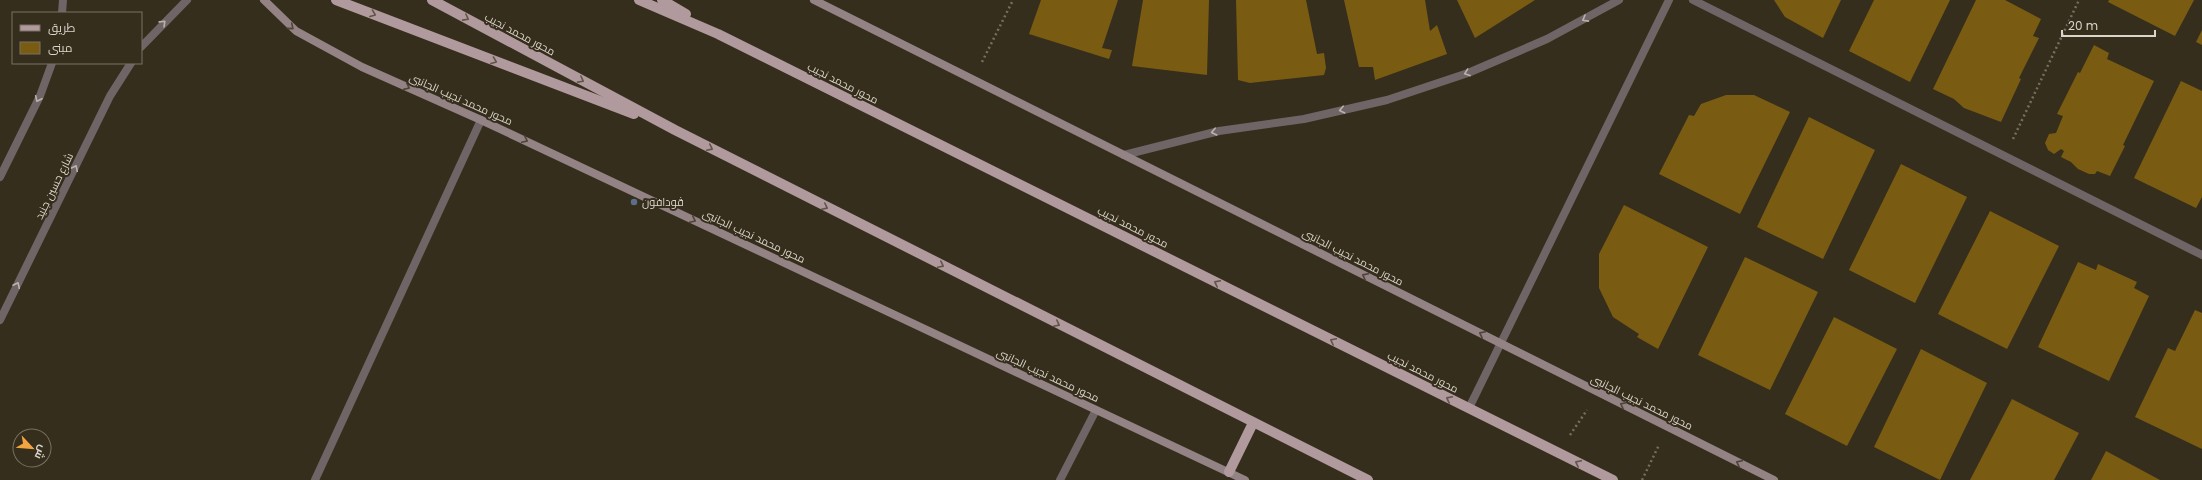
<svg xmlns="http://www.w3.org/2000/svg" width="2202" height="480" viewBox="0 0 2202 480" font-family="Poppins,Cairo,sans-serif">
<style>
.building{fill:#795c12}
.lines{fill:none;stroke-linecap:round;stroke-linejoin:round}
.path{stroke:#766f60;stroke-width:2.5;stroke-dasharray:2 3;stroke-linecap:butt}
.street{stroke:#706566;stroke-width:8}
.secondary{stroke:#948385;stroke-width:8}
.primary{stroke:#b09a9d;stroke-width:10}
.oneway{stroke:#615449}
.oneway2{stroke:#bab3ac}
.oneway3{stroke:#4e4336}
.service-dot{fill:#5c6f8a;stroke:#362e1c;stroke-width:1.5}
.labels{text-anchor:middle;stroke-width:4;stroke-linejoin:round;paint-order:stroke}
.street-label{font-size:11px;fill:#dad4ca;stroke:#362e1c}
.poi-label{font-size:11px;fill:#dad4ca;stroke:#362e1c;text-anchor:start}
</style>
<rect width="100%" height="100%" fill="#362e1c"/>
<!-- building -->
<g class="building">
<path d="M1041,0h77l-16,48 10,2 -3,9 -80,-25z"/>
<path d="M1143,0h66l-2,75 -75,-9z"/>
<path d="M1236,0h70l11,54 7,-1 2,15 -2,7 -74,8 -12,-3z"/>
<path d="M1344,0h81l5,31 7,-6 10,29 -72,26 -2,-13h-14z"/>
<path d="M1457,0h78l-60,38z"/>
<path d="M1774,0h67l-18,38 -38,-21z"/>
<path d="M1874,0h76l-40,82 -61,-31z"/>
<path d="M1976,0h29l36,19 -8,17 6,2 -20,40 2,1 -20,43 -37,-14 -10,-9 -21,-10z"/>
<path d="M2109,0h85l-19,36 -67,-34z"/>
<path d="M2202,30v15l-6,-3z"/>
<path d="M2094,45l15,8 -2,6 47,22 -31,64 2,1 -15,30 -13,-5 -2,3h-6l-11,-5 -7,-7 -10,-5 3,-6 -3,-2 -7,5 -6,-4 -3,-7 4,-9 7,-1 7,-17 -6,-2 21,-42 2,1z"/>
<path d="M2181,81l21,10v106l-6,11 -62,-30z"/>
<path d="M1726,95h28l36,17 -50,102 -81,-40 30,-59 5,1 7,-12z"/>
<path d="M1809,117l66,33 -52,109 -66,-32z"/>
<path d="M1901,164l66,33 -52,106 -66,-33z"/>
<path d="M1624,205l84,42 -50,102 -21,-12 2,-3 -26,-17 -14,-29v-34z"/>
<path d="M1990,211l69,35 -52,103 -69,-35z"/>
<path d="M1745,257l73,35 -48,98 -72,-35z"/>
<path d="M2078,262l18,8 2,-6 39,18 -3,6 15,8 -40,85 -71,-34z"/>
<path d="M2195,310l7,3v136l-67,-32 33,-69 7,3z"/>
<path d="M1834,317l63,32 -50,97 -62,-32z"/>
<path d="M1921,349l66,34 -47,97 -66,-33z"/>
<path d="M2012,399l67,34 -25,47h-84z"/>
<path d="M2106,451l54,29h-69z"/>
</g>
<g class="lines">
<!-- path -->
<g class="path">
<path d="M982,62l31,-62"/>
<path d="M2013,139l66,-139"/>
<path d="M1570,435l17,-25"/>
<path d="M1642,480l17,-35"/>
</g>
<!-- street -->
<g class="street">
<path d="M1693,0l509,255"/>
<path d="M62,13l1,-13"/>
<path d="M141,47l46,-47"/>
<path d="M1124,155l95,-24 85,-12 83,-19 81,-27 79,-34 72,-39"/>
<path d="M0,177l40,-81 12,-33"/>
<path d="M0,320l110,-224 21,-33"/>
<path d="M1469,408l200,-408"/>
<path d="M315,480l166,-360"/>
<path d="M1060,480l36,-70"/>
</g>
<!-- secondary -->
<g class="secondary">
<path d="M264,0l32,31 66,36 119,53 764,360"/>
<path d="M814,0l960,480"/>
</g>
<!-- primary -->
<g class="primary">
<path d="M336,0l298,114"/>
<path d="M432,0l243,130 693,350"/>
<path d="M639,0l79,34 895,446"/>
<path d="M662,0l24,14"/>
<path d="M1229,472l24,-49"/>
</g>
</g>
<!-- one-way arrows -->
<defs><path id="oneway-chevron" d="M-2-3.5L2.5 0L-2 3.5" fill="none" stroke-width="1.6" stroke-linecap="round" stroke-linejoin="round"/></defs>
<g class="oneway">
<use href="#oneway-chevron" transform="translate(373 14) rotate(21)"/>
<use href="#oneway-chevron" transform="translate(466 18) rotate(28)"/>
<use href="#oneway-chevron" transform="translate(494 61) rotate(21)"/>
<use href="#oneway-chevron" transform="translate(581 80) rotate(28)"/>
<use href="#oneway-chevron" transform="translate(710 148) rotate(27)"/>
<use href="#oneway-chevron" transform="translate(825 207) rotate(27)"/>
<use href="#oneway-chevron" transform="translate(941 265) rotate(27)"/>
<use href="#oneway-chevron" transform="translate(1217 283) rotate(-153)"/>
<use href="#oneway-chevron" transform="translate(1057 324) rotate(27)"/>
<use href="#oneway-chevron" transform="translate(1333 341) rotate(-153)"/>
<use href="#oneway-chevron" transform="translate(1449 399) rotate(-153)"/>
<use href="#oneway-chevron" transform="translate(1578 463) rotate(-153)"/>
</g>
<g class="oneway2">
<use href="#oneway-chevron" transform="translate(1585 19) rotate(151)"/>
<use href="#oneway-chevron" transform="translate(163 23) rotate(-44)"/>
<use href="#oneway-chevron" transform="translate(1467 73) rotate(160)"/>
<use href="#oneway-chevron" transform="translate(38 99) rotate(115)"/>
<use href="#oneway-chevron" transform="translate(1342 110) rotate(167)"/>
<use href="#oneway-chevron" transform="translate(1214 132) rotate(167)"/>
<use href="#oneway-chevron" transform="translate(75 168) rotate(-64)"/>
<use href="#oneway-chevron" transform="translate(17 285) rotate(-64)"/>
</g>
<g class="oneway3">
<use href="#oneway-chevron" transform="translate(291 27) rotate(41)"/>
<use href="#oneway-chevron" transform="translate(407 87) rotate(24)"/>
<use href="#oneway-chevron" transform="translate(525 140) rotate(25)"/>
<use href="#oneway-chevron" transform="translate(693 220) rotate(25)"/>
<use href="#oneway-chevron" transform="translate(1365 276) rotate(-153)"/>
<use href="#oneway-chevron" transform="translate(1482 334) rotate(-153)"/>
<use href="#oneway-chevron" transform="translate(1623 405) rotate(-154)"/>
<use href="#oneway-chevron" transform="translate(1739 463) rotate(-154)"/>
</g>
<!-- markers -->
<circle class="service-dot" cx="634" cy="202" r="4"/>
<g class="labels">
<!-- street labels -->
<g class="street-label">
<text transform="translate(520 34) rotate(28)" y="4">محور محمد نجيب</text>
<text transform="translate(843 83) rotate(27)" y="4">محور محمد نجيب</text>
<text transform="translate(461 99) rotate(24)" y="4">محور محمد نجيب الجانبى</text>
<text transform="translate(54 186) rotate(-64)" y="4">شارع حسين جنيد</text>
<text transform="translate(1133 227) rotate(27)" y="4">محور محمد نجيب</text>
<text transform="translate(754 236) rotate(25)" y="4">محور محمد نجيب الجانبى</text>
<text transform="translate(1353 257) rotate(27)" y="4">محور محمد نجيب الجانبى</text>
<text transform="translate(1423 372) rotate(27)" y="4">محور محمد نجيب</text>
<text transform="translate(1048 375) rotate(25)" y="4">محور محمد نجيب الجانبى</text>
<text transform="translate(1642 402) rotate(26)" y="4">محور محمد نجيب الجانبى</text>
</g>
<!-- poi labels -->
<g class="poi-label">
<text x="642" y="206">ڤودافون</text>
</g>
</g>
<!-- legend -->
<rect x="12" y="12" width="130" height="52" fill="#362e1c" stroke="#787062"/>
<rect x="20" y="25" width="20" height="6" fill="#b09a9d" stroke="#787062"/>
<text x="48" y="32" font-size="12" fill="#dad4ca">طريق</text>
<rect x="20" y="42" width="20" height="12" fill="#795c12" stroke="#787062"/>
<text x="48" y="52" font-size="12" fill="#dad4ca">مبنى</text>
<!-- north arrow -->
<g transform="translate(32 448) rotate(116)"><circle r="19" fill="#362e1c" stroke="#787062"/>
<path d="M0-3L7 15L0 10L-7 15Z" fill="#f3a442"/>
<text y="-6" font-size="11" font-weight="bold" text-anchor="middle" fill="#dad4ca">ش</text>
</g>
<!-- scale -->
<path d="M2062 30v6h93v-6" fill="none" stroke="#dad4ca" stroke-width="2"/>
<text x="2068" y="30" font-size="12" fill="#dad4ca" stroke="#362e1c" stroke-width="3" paint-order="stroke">20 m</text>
</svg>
